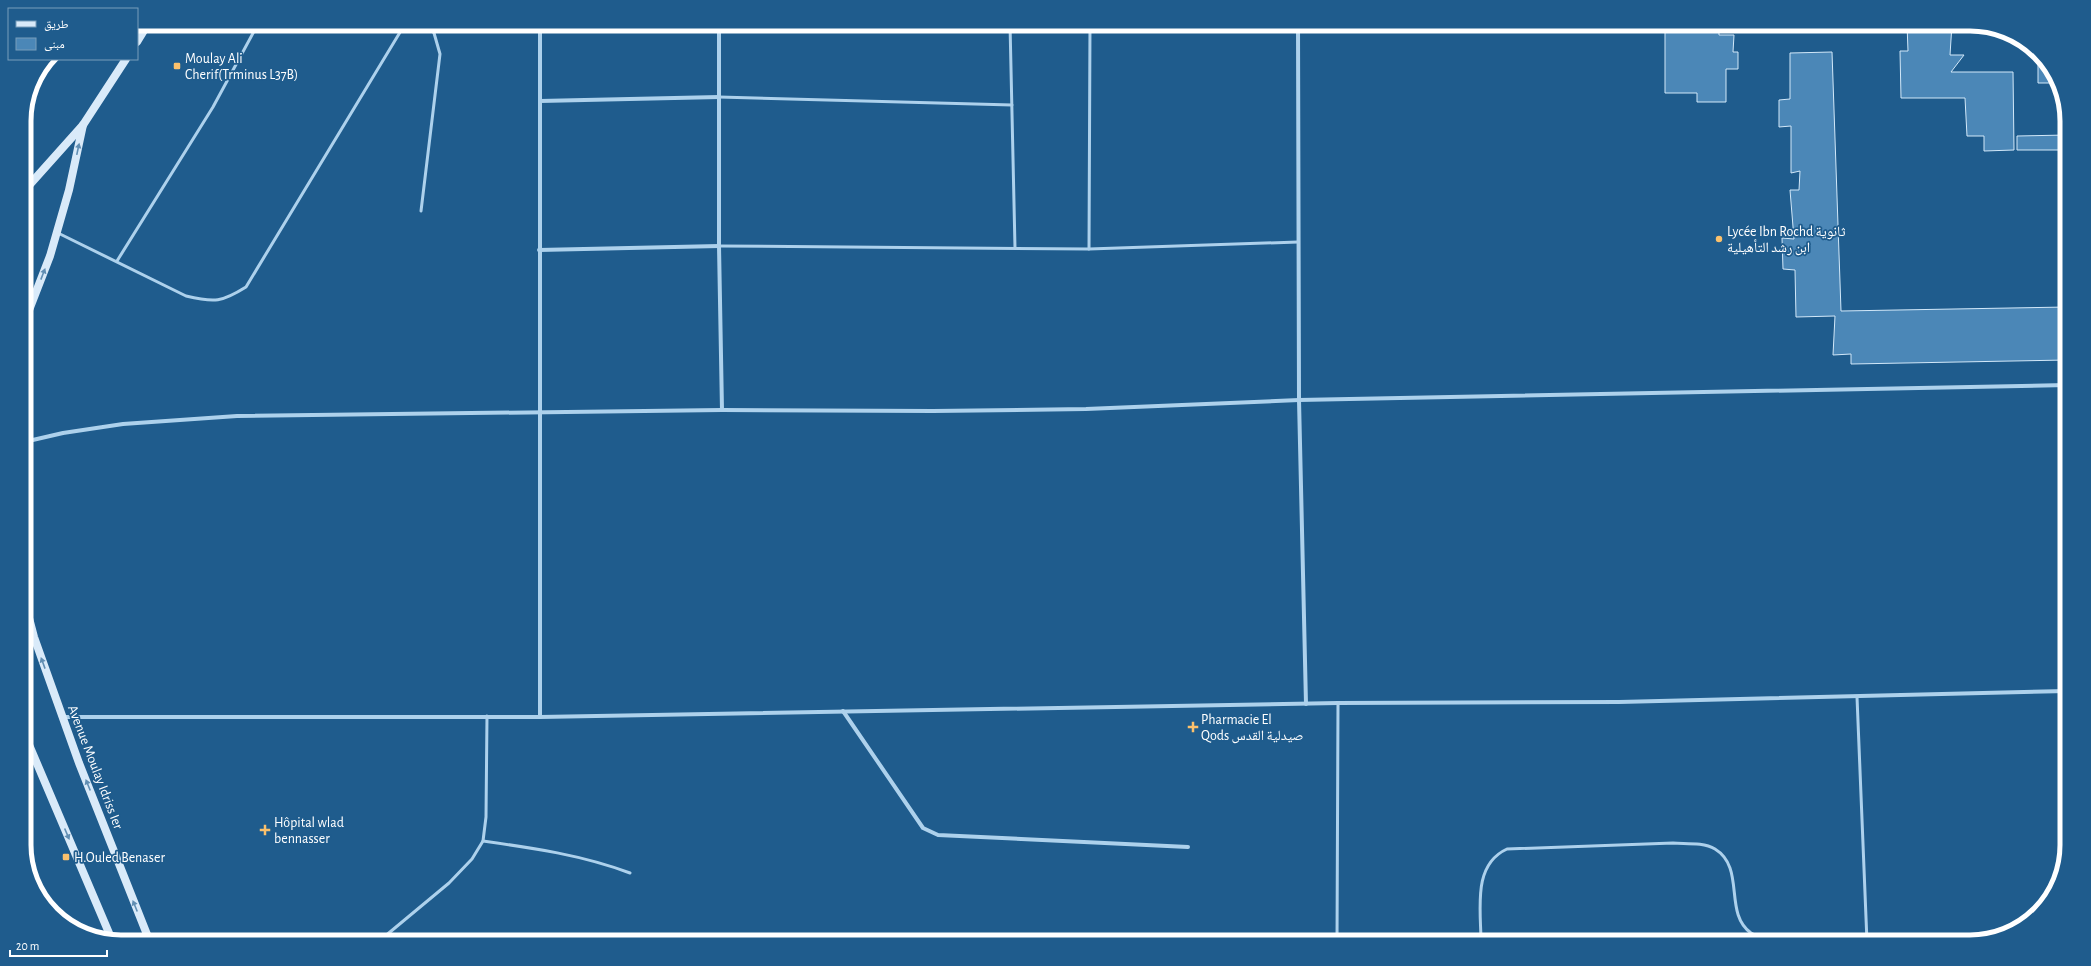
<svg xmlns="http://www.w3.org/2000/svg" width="2091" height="966" viewBox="0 0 2091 966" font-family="'Alegreya Sans','Noto Naskh Arabic',sans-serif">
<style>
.building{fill:#4b87b7;stroke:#d2e8f9}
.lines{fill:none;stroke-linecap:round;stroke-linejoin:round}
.service{stroke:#add1ec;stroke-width:3}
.minor{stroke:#add1ec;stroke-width:4}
.secondary{stroke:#d9eaf9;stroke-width:8}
.oneway{fill:#608eb3}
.poi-dot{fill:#fbc16c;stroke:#1f5c8d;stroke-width:1.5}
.labels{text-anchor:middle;stroke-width:3.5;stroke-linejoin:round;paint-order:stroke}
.poi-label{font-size:14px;fill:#fff;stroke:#1f5c8d;text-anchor:start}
.street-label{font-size:14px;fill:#fff;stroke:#1f5c8d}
.rim{fill:none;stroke:#fff;stroke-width:5}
</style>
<rect width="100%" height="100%" fill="#1f5c8d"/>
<!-- building -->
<g class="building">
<path d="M1665,24h32v6h22v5h15l-1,17h5v17h-12v33h-29v-9h-32z"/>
<path d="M1907,24h45l-2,31h14l-13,17h62l1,78 -30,1v-15h-17l-2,-38h-64l-1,-47h8z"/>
<path d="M1832,52l9,259 226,-4v53l-216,4v-10l-18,1 2,-39 -39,1 -1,-47 -12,-1 -1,-31 12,1 -4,-49h9l1,-19 -9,2v-47l-12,1v-27l11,-1v-46z"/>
<path d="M2038,57l12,10 6,16h-18z"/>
<path d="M2059,94l8,21v7h-7z"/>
<path d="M2067,135v15h-50v-14z"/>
</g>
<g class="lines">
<!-- service -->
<g class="service">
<path d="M1010,24l5,224"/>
<path d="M719,97l293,8"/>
<path d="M421,211l19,-157 -6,-21 -9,-9"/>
<path d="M58,233l128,63c29,7 36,6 60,-9l159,-263"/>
<path d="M719,246l370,3 209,-7"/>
<path d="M1089,249l1,-225"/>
<path d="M117,261l96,-154 45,-83"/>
<path d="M1857,697l10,245"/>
<path d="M483,841c50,7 99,14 147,32"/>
<path d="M378,942l71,-59 23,-24 11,-18 3,-24 1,-101"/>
<path d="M1337,942l1,-239"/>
<path d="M1481,942c0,-32 -9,-77 26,-93l166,-6c13,1 30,-1 42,6 31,19 8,64 36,84 18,12 46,9 67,9"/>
</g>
<!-- minor -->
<g class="minor">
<path d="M719,24v222l3,164"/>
<path d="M1298,24l1,376 7,304"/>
<path d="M540,101l179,-4"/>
<path d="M539,250l180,-4"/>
<path d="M24,442l39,-9 60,-9 114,-8 485,-6 211,1 153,-2 213,-9 768,-15"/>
<path d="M843,711l80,117 15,7 250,12"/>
<path d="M63,717h477l798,-14 281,-1 448,-11"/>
<path d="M540,717v-693"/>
</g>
<!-- secondary -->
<g class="secondary">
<path d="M137,42l11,-18"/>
<path d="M24,191l59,-66 43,-66"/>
<path d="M24,323l26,-67 19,-66 14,-65"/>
<path d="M24,599l10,38 45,126 71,179"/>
<path d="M24,733l88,207"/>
</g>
</g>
<!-- one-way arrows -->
<defs><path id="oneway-solid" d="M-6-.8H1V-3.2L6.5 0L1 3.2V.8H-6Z"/></defs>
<g class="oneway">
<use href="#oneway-solid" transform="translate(78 149) rotate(-78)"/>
<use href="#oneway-solid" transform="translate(43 274) rotate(-69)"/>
<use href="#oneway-solid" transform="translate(43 663) rotate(-110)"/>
<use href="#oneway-solid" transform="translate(88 785) rotate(-112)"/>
<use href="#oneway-solid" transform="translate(67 834) rotate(67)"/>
<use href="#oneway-solid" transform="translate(135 906) rotate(-112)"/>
</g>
<!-- markers -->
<g class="poi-dot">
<rect x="173" y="62" width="8" height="8" rx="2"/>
<circle cx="1719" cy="239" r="4"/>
<path d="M1191 721h4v4h4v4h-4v4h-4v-4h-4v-4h4z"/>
<path d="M263 824h4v4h4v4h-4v4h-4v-4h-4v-4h4z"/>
<rect x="62" y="853" width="8" height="8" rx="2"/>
</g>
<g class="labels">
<!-- poi labels -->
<g class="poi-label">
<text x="185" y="63">Moulay Ali<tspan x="185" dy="16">Cherif(Trminus L37B)</tspan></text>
<text x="1727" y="236">Lycée Ibn Rochd ثانوية<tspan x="1727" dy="16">ابن رشد التأهيلية</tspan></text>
<text x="1201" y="724">Pharmacie El<tspan x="1201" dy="16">Qods صيدلية القدس</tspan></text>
<text x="274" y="827">Hôpital wlad<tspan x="274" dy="16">bennasser</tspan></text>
<text x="74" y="862">H.Ouled Benaser</text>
</g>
<!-- street labels -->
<g class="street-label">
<text transform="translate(96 767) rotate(69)" y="5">Avenue Moulay Idriss Ier</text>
</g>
</g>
<!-- crop -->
<path d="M0 0H2091V966H0ZM121 31H1970A90 90 0 0 1 2060 121V845A90 90 0 0 1 1970 935H121A90 90 0 0 1 31 845V121A90 90 0 0 1 121 31Z" fill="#1f5c8d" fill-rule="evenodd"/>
<path class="rim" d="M121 31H1970A90 90 0 0 1 2060 121V845A90 90 0 0 1 1970 935H121A90 90 0 0 1 31 845V121A90 90 0 0 1 121 31Z"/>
<!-- legend -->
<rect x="8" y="8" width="130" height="52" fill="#1f5c8d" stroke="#799dbb"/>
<rect x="16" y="21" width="20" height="6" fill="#d9eaf9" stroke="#799dbb"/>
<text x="44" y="28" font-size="12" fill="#ffffff">طريق</text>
<rect x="16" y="38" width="20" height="12" fill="#4b87b7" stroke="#799dbb"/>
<text x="44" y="48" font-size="12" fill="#ffffff">مبنى</text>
<!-- scale -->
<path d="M10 950v6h97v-6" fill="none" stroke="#ffffff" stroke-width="2"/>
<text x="16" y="950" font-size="12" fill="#ffffff" stroke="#1f5c8d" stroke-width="3" paint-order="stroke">20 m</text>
</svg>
